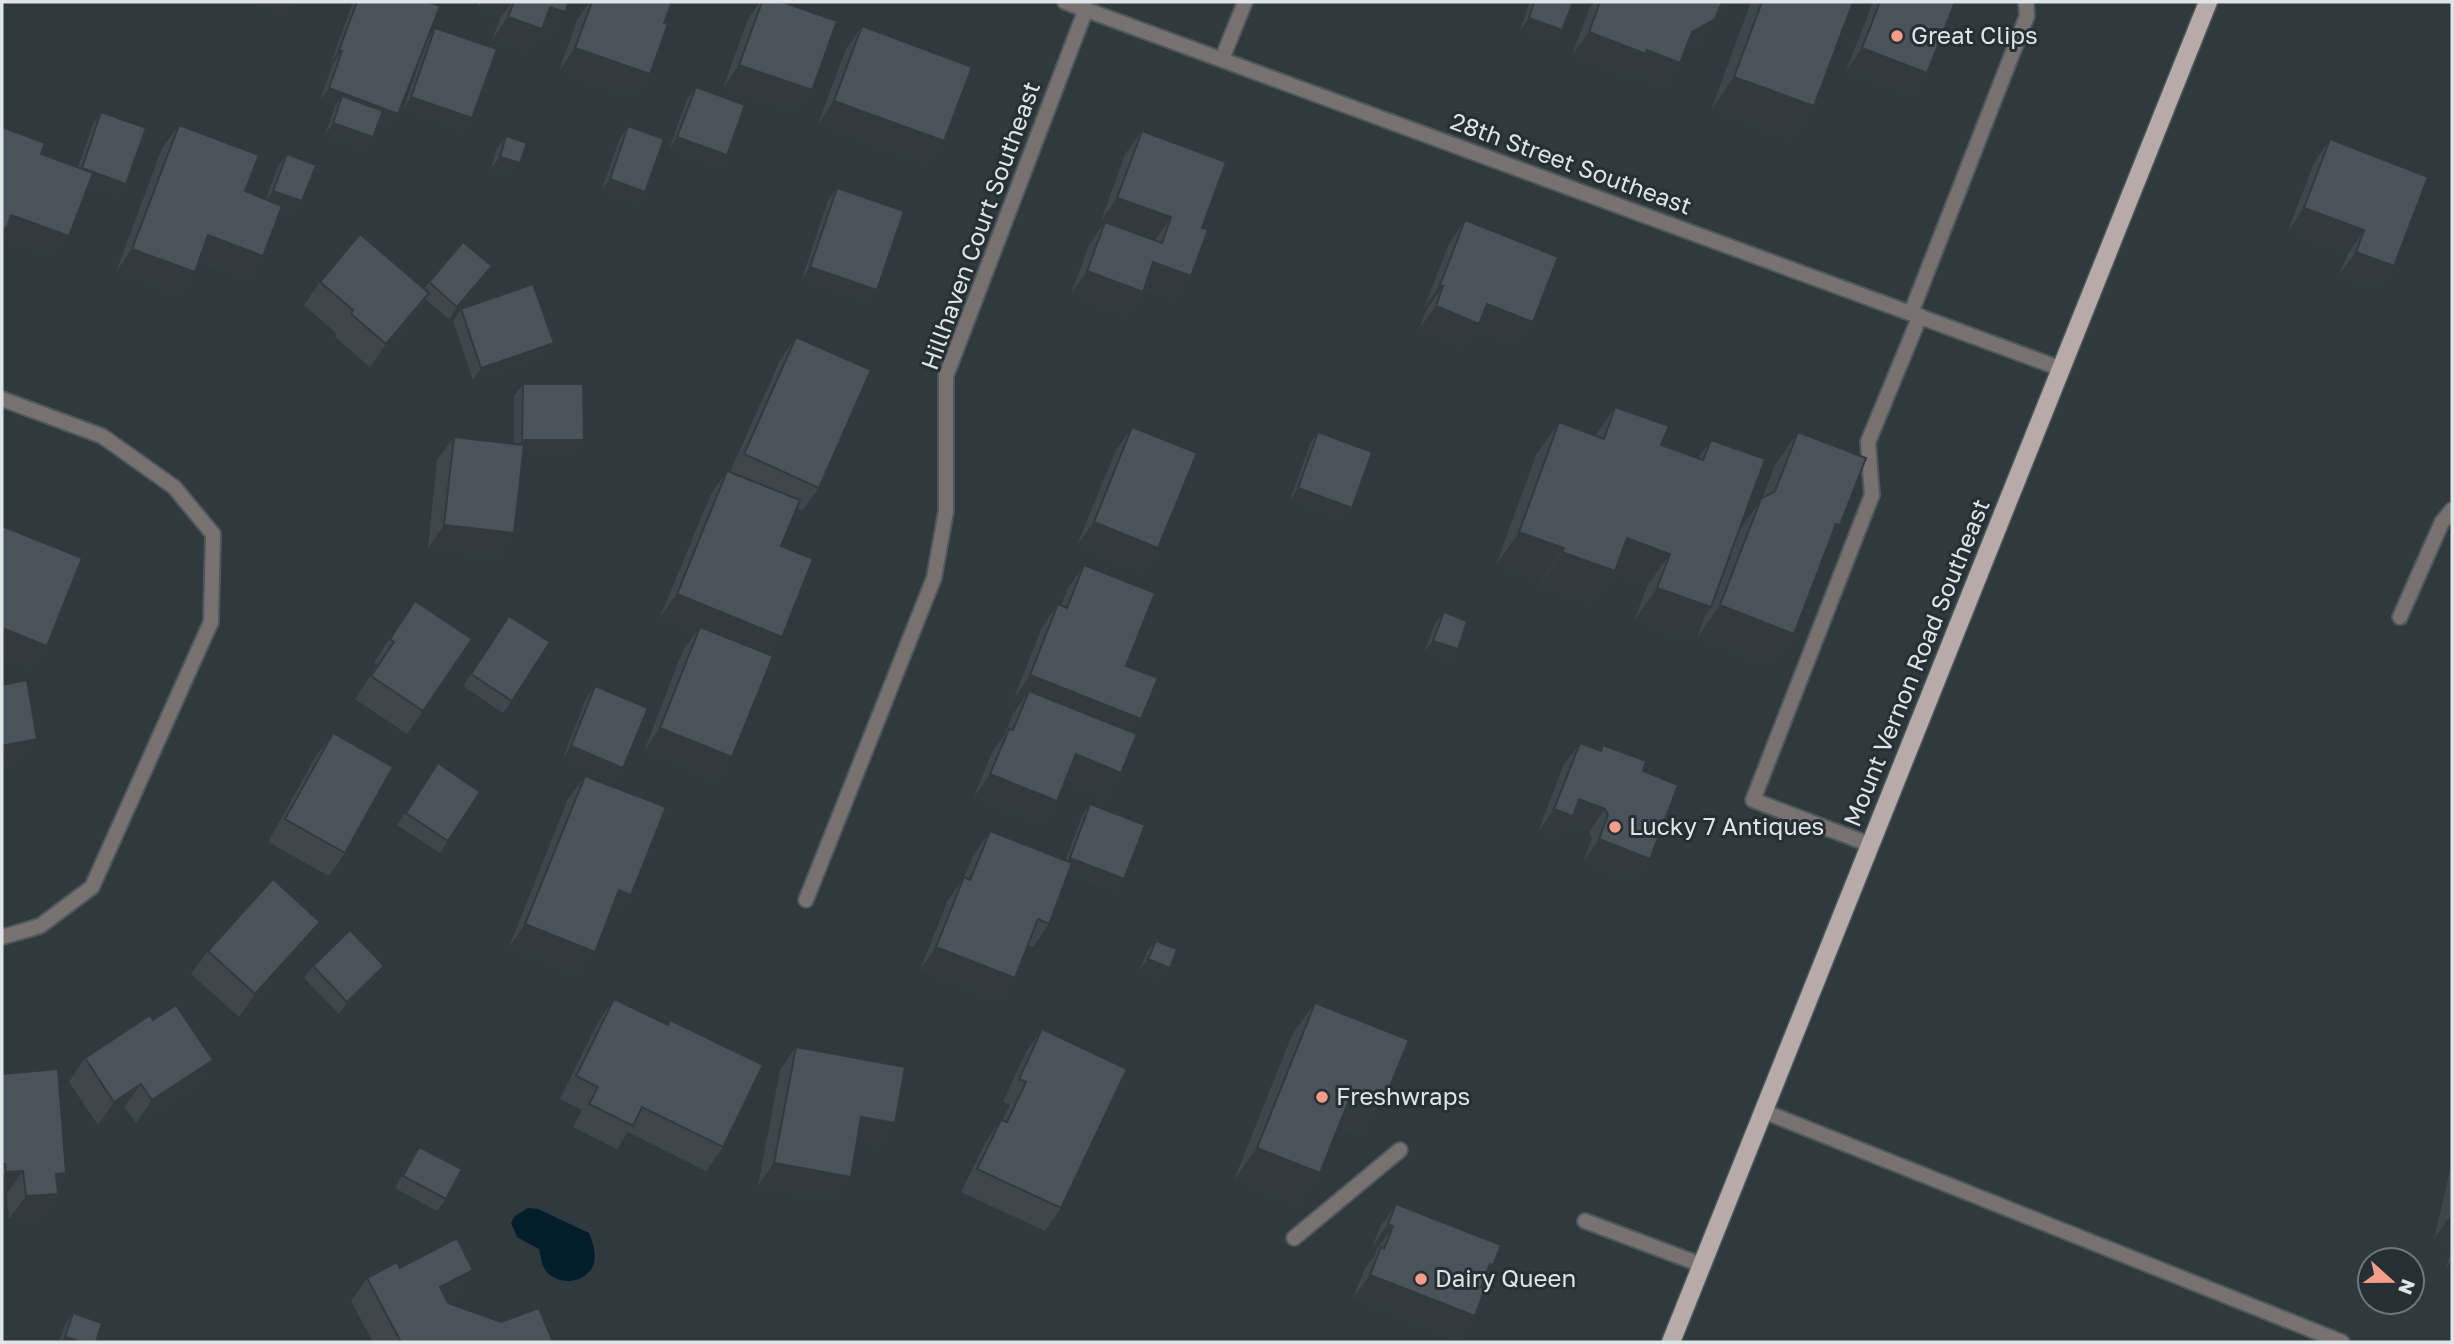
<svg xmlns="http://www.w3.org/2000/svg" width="2454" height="1344" viewBox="0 0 2454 1344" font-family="'Golos Text',sans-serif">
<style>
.water{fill:#031e2b}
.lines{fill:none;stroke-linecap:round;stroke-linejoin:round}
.lane-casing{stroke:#4e585c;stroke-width:18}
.street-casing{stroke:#4e585c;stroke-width:18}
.primary-casing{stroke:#4e585c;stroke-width:21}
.lane{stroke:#777170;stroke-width:14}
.street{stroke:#777170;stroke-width:14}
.primary{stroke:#b6aba8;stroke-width:18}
.wall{fill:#3f474d}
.shaded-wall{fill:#333a3e}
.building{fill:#495359;stroke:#333a3e;stroke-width:2}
.poi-dot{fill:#f49e8a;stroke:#252f34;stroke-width:2.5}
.labels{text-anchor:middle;stroke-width:6;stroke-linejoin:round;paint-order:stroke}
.poi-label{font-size:24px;fill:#dee4e7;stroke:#252f34;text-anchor:start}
.street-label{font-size:24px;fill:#dee4e7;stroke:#252f34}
</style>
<rect width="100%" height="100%" fill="#2f393e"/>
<!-- water -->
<path class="water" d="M528,1208l10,1 51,24c4,9 8,23 4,33 -8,16 -30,20 -44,8 -7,-5 -8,-17 -10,-25l-22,-12 -6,-14 4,-7z"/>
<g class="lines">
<!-- lane casing -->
<g class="lane-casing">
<g id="lane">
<path d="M1222,59l23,-57"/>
<path d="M1911,313l116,-297 -1,-14"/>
<path d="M2400,617l42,-95 10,-12"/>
<path d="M1871,845l-118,-45 119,-305 -4,-53 52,-126"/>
<path d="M1763,1111l579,231"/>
<path d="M1585,1221l117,44"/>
<path d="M1294,1238l106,-88"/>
</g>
</g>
<!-- street casing -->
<g class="street-casing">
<g id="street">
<path d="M1065,2l997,367"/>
<path d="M2,399l100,37 72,51 39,47 -2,88 -119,265 -52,39 -38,11"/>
<path d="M806,900l128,-322 12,-67v-135l140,-367"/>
</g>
</g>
<!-- primary casing -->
<g class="primary-casing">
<path id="primary" d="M1671,1342l537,-1340"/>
</g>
<!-- lane -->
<use href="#lane" class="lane"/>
<!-- street -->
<use href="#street" class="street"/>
<!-- primary -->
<use href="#primary" class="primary"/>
</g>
<!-- wall -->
<g class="wall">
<path d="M353,2h75l-1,38 8,-12 29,102 -61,-21 24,-69 -37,85 -11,-3 -6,15 -8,12 -40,-14 10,-29 -15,-6 13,-37 -2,-1z"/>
<path d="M479,2h90l-4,10 -16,23 -9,-3 -14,20 -34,-12 8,-22 -23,-9z"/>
<path d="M589,2h83l-38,96 -75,-27 18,-51 10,-14z"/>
<path d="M760,2h2l50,88 -16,23 -73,-25 25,-69z"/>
<path d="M1530,2h43l-19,40 -34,-12z"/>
<path d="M1594,2h133l-28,40 -13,8 -22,36 -32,-12 -3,3 -57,-22 18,-48z"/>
<path d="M1751,2h102l-39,104 -23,33 -80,-29z"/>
<path d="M1873,2h82l-28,71 -16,23 -65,-25z"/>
<path d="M862,26l82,115 -16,23 -110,-40 28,-75z"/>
<path d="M696,87l31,68 -8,11 -50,-17 18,-50z"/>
<path d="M101,112l17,84 -30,-11 -36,74 -11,-105 37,13 15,-43z"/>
<path d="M179,125l66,66 21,8 12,-33 9,-12 15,47 -8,12 -13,-5 -18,48 -16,23 -48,-18 -4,11 -16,23 -63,-23 46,-124z"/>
<path d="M628,126l17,66 -8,12 -36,-13 19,-53z"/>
<path d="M1142,131l84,31 -51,137 -31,-11 -1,4 -16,23 -56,-21 18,-49 16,-23 -4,-1 24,-67z"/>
<path d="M506,136l6,39 -21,-6 6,-21z"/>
<path d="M2330,139l64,127 -16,24 -39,-15 9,-21 -60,-23 26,-68z"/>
<path d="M837,188l32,114 -67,-23 26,-79z"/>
<path d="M1465,220l52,125 -41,-16 -13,18 -44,-18 8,-20 -3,-1 25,-64z"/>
<path d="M492,266l-8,12 -35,41 -24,-20 -12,18 -43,50 -35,-30 2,-3 -33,-29 16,-23 104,7 5,-7z"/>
<path d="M461,309l84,46 -72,25 -20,-59z"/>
<path d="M796,337l23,151 -17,23 -5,-3 -16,38 -12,109 -37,102 -16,23 -72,-29 39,-101 13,-18 -36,-15 51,-123 16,-23 3,1 50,-112z"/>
<path d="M523,384l61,56 -9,12h-51l-26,104 -70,-8 9,-88 17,-23 60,7v-48z"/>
<path d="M1615,407l46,38 37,13 13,-18 27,92 24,-33 13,-34 23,-33 42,93 -10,15 -59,127 -74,-29 8,-22 -17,24 -54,-19 13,-35 -34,-12 -21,30 -53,-19 2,-4 -45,-16 40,-110 23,-33 36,14z"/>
<path d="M1132,427l26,121 -17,23 -64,-26 39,-95z"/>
<path d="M1318,432l25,88 -53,-20 20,-56z"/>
<path d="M1084,565l42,101 6,66 -11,41 -16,23 -39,-16 -9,21 -16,23 -67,-27 18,-45 12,-16 9,-22 9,-13 -8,-3 28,-71 16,-23 3,1 7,-17z"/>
<path d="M415,601l8,110 -16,23 -52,-35 22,-34 -3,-3z"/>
<path d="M1444,612l14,37 -9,12 -25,-9 11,-28z"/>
<path d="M509,616l3,85 -9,12 -40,-27z"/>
<path d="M595,686l28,82 -8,12 -52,-22 23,-60z"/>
<path d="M333,733l12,120 -16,23 -61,-34 48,-86z"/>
<path d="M1580,743l19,7 4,-5 40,26 -9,111 -51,-20 9,-24 -3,-6 -22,-8 -10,15 -19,-7 25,-66z"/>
<path d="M430,775l18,66 -8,12 -43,-28z"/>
<path d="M585,776l46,119 -16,23 -6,-3 -31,60 -69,-28 59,-148z"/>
<path d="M1090,804l26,87 -48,-18 -19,51 -16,23 -5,-2 -13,33 -16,23 -79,-31 28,-70 16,-23 10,-23 16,-23 75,30 17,-45z"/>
<path d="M320,922l-17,23 -64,72 -48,-43 17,-23z"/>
<path d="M1156,941l5,38 -22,-8 8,-19z"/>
<path d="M313,966h71l-8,12 -37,36 -35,-36z"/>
<path d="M614,999l53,26 3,-5 53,127 -17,24 -78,-39 -11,17 -44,-22 9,-17 -22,-11 38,-77z"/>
<path d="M1315,1003l46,131 -22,-8 -19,47 -23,32 -63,-25 58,-145z"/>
<path d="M153,1020l60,40 -17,23 -60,40 -12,-16 -26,18 -29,-43 16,-24z"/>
<path d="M1042,1029l19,179 -16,23 -84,-39 24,-49 16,-23h1l8,-15 -7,-3 23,-50z"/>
<path d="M796,1047l83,99 -22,-4 -23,58 -76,-14 22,-116z"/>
<path d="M2,1074l55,112 1,8 -16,23 -33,2 -2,-25h-5z"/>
<path d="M419,1147l27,52 -9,12 -42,-23 16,-29z"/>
<path d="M2452,1162v83l-18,-6z"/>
<path d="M1396,1204l97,61 -8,12 -27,62 -105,-41 11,-28 11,-15 2,-6 -5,-2 8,-20z"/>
<path d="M2452,1249v23l-7,-2z"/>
<path d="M400,1268l73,2 -16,23 -11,6 2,4 105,39h-180l-22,-41 16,-23z"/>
<path d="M73,1313l23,29h-37l6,-17z"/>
</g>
<!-- shaded-wall -->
<g class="shaded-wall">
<path d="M244,2h41l9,3 -8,12z"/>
<path d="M482,2h30l-12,16 -23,-9z"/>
<path d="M1721,2h6l-28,40 -23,13 16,-23z"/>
<path d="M550,7l15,5 -16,23 -9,-3 -14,20 -34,-12 16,-23z"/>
<path d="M1529,18l33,12 -8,12 -34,-12z"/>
<path d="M1589,32l58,18 33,13 -16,23 -32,-12 -3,3 -57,-22z"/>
<path d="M575,48l75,26 -16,24 -75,-27z"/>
<path d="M1862,48l65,25 -16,23 -65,-25z"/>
<path d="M339,50l3,1 -9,12 -2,-1z"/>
<path d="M739,65l73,25 -16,23 -73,-25z"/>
<path d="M1734,77l80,29 -23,33 -80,-29z"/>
<path d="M329,88l69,26 -8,11 -51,-18 3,-11 -7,10 -15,-6z"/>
<path d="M411,97l61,21 -8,12 -61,-21z"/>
<path d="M834,101l110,40 -16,23 -110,-40z"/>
<path d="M333,123l40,14 -8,12 -40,-14z"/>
<path d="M677,137l50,18 -8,11 -50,-17z"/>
<path d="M500,157l20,6 -8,12 -21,-6z"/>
<path d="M82,168l44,16 -8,12 -45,-16z"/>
<path d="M610,179l35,13 -8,12 -36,-13z"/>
<path d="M273,191l29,10 -8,12 -29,-11z"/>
<path d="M1117,198l54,19 -16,23 -54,-19z"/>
<path d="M2304,208l60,22 -16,24 -60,-23z"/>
<path d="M11,215l58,21 -17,23 -50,-19v-12z"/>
<path d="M208,235l55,21 -16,23 -55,-21z"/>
<path d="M132,249l63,23 -16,23 -63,-23z"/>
<path d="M2356,252l38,14 -16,24 -39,-15z"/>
<path d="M1153,262l38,14 -16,23 -38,-14z"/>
<path d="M492,266l-8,12 -35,41 8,-12z"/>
<path d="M810,267l67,23 -8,12 -67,-23z"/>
<path d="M1087,271l56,21 -16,23 -56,-21z"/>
<path d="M1440,285l3,1 -16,23 -3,-1z"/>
<path d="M429,293l-16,24 -43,50 16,-23z"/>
<path d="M1487,304l46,18 -16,23 -41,-16 -13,18 -44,-18 17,-23z"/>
<path d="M554,343l-9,12 -72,25 8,-12z"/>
<path d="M522,440h62l-9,12h-61z"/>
<path d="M1298,488l54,20 -9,12 -53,-20z"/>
<path d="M1094,522l64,26 -17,23 -64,-26z"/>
<path d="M1836,524l4,1 -23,33z"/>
<path d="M444,525l70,8 -16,23 -70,-8z"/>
<path d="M1519,532l45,16 -23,33 -45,-16z"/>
<path d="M1627,538l43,16 -23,32 -34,-12 -21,30 -53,-19 23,-33z"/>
<path d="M1657,588l54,19 -23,33 -54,-19z"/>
<path d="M677,594l105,43 -16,23 -66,-33 -4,5 -36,-15z"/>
<path d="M1720,605l74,29 -23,33 -74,-29z"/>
<path d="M2,628l45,18 -16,23 -29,-12z"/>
<path d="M1433,641l25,8 -9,12 -25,-9z"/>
<path d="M1030,675l111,44 -16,23 -96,-51 -7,10 -8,-3z"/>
<path d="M660,728l72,29 -16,23 -72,-29z"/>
<path d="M37,739l-16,23 -19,4v-20z"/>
<path d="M571,746l52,22 -8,12 -52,-22z"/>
<path d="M1076,754l45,19 -16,23 -45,-19z"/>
<path d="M990,774l67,27 -16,23 -67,-27z"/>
<path d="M1579,799l26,10 -16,23 -22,-8 -10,15 -19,-7 16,-23z"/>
<path d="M1599,839l51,20 -16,23 -51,-20z"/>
<path d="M1070,858l54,21 -8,12 -55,-21z"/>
<path d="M619,890l12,5 -16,23 -12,-5z"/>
<path d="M320,922l-17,23 -64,72 16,-23z"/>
<path d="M525,924l70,28 -17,23 -69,-28z"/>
<path d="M936,947l79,31 -16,23 -79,-31z"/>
<path d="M1148,959l22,9 -9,11 -22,-8z"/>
<path d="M384,966l-8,12 -37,36 8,-12z"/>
<path d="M213,1060l-17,23 -60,40 16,-23z"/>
<path d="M141,1084l-17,23 -26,18 16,-23z"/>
<path d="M1353,1090l31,11 -23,33 -31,-12z"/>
<path d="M861,1117l34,6 -16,23 -34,-6z"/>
<path d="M1257,1148l63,25 -23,32 -63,-25z"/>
<path d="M774,1163l77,14 -17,23 -76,-14z"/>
<path d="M23,1171l-16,23h-5v-16l4,-6z"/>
<path d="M66,1173l-15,21h7l-16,23 -33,2 17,-23 30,-22z"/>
<path d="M2452,1213v32l-18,-6z"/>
<path d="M1388,1224l5,2 -16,23 -5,-2z"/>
<path d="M2452,1259v13l-7,-2z"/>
<path d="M1490,1264l3,1 -16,23z"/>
<path d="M473,1270l-16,23 -34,17 17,-23z"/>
<path d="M1370,1275l105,41 -17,23 -105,-41z"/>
<path d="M65,1337l17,5h-21z"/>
</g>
<!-- building -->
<g class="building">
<path d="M285,2h10l-1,3z"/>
<path d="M357,2h71l12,4 -42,108 -69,-26 13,-37 -3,-1z"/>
<path d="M514,2h55l-4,10 -15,-5 -8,22 -34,-12z"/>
<path d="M592,2h80l-8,21 4,1 -18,50 -75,-26z"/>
<path d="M762,2h20l55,19 -25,69 -73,-25z"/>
<path d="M1534,2h39l-11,28 -33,-12z"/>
<path d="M1600,2h122l-7,17 -23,13 -12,31 -33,-13 -1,4 -57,-22z"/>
<path d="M1762,2h91l-39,104 -80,-29z"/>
<path d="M1880,2h75l-28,71 -65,-25z"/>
<path d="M862,26l110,41 -28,74 -110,-40z"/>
<path d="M435,28l62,21 -25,69 -61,-21z"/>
<path d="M696,87l49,18 -18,50 -50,-18z"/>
<path d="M342,96l41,15 -10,26 -40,-14z"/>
<path d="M101,112l45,16 -20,56 -44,-16z"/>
<path d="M179,125l80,30 -14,36 37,15 -19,50 -55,-21 -13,37 -63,-23z"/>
<path d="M628,126l36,13 -19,53 -35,-13z"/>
<path d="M2,127l43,16 -4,11 52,19 -24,63 -58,-21 -5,14 -4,-1z"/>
<path d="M1142,131l84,31 -24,66 6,2 -17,46 -38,-14 -10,30 -56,-21 18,-49 57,21 9,-26 -54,-19z"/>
<path d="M506,136l21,7 -7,20 -20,-6z"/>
<path d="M2330,139l98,38 -34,89 -38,-14 8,-22 -60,-22z"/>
<path d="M287,154l29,11 -14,36 -29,-10z"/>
<path d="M837,188l67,23 -27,79 -67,-23z"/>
<path d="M1465,220l93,37 -25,65 -46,-18 -8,20 -43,-18 7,-20 -3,-1z"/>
<path d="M360,234l69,59 -43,51 -35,-30 2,-4 -33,-28z"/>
<path d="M463,242l29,24 -35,41 -28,-25z"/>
<path d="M533,284l21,59 -73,25 -20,-59z"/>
<path d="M796,337l75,33 -52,118 -75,-34z"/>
<path d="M523,384h60l1,56h-62z"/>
<path d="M1615,407l54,19 -8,19 42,15 8,-20 54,19 -54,148 -54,-19 13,-34 -43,-16 -12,33 -53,-19 2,-4 -45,-16 40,-110 45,17z"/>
<path d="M1132,427l65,26 -39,95 -64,-26z"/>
<path d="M1318,432l54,20 -20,56 -54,-20z"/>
<path d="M1798,432l68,26 -26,67 -4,-1 -42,110 -74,-29 41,-106 14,-8z"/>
<path d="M454,437l70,8 -10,88 -70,-8z"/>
<path d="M727,471l73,29 -19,46 32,13 -31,78 -105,-43z"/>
<path d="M2,526l80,32 -35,88 -45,-18z"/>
<path d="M1084,565l71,28 -29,73 32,12 -17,41 -111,-44 28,-71 9,4z"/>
<path d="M415,601l57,38 -49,72 -52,-35 23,-34 -4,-3z"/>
<path d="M1444,612l23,9 -9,28 -25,-8z"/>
<path d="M509,616l41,26 -38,59 -41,-27z"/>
<path d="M700,627l73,29 -41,101 -72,-29z"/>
<path d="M27,680l10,59 -35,7v-61z"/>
<path d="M595,686l53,22 -25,60 -52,-22z"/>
<path d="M1029,691l108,43 -16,39 -45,-19 -19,47 -67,-27 19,-45 4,1z"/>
<path d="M333,733l60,34 -48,86 -60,-34z"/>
<path d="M1580,743l21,8 2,-6 43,16 -3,10 35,14 -28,74 -51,-20 9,-24 -3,-6 -26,-10 -6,17 -19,-7z"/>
<path d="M438,763l42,29 -32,49 -42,-28z"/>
<path d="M585,776l81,31 -35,88 -12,-5 -24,62 -70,-28z"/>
<path d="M1090,804l55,21 -21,54 -54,-21z"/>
<path d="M990,831l82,32 -23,61 -11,-5 -23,59 -79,-31 28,-70 6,3z"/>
<path d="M273,879l47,43 -65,72 -47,-43z"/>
<path d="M350,930l34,36 -37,36 -34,-36z"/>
<path d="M1156,941l21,8 -7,19 -22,-9z"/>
<path d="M614,999l54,26 2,-5 93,45 -40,82 -81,-40 -9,19 -44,-22 9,-17 -22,-11z"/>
<path d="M1315,1003l94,37 -25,61 -31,-11 -33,83 -63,-25z"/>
<path d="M176,1005l37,55 -61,40 -11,-16 -27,18 -29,-44 65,-43 3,5z"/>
<path d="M1042,1029l85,40 -66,139 -84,-39 24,-49 6,2 19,-40 -7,-3z"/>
<path d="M796,1047l109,20 -10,56 -34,-6 -10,60 -77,-14z"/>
<path d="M58,1069l8,104 -10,1 2,20 -32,2 -3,-25 -17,1 -1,-8h-3v-90z"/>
<path d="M419,1147l43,22 -16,30 -43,-23z"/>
<path d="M1396,1204l105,41 -8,20 -3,-1 -9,23 4,1 -10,28 -105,-41 11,-28 3,2 9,-23 -5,-2z"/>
<path d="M457,1238l16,32 -33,17 8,16 53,19 38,-14 14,34h-152l-34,-64 30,-16 3,6z"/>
<path d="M73,1313l29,10 -6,19h-14l-17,-5z"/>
</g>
<!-- markers -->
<g class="poi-dot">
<circle cx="1897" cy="36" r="7"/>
<circle cx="1615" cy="827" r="7"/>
<circle cx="1322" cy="1097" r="7"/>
<circle cx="1421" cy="1279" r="7"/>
</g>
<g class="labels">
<!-- poi labels -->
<g class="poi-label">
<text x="1911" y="44">Great Clips</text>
<text x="1629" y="835">Lucky 7 Antiques</text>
<text x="1336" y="1105">Freshwraps</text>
<text x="1435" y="1287">Dairy Queen</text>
</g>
<!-- street labels -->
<g class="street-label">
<text transform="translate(1571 164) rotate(20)" y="8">28th Street Southeast</text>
<text transform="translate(981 226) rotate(-70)" y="8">Hillhaven Court Southeast</text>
<text transform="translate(1917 663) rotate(-68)" y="8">Mount Vernon Road Southeast</text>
</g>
</g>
<!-- border -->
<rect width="2454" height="1344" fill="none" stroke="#dee4e7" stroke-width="7"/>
<!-- north arrow -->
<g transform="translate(2391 1281) rotate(111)"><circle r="33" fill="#252f34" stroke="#6f777c" stroke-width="2"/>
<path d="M0-5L12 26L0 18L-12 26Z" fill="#f49e8a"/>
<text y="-10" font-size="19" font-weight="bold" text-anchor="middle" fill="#dee4e7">N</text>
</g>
</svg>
